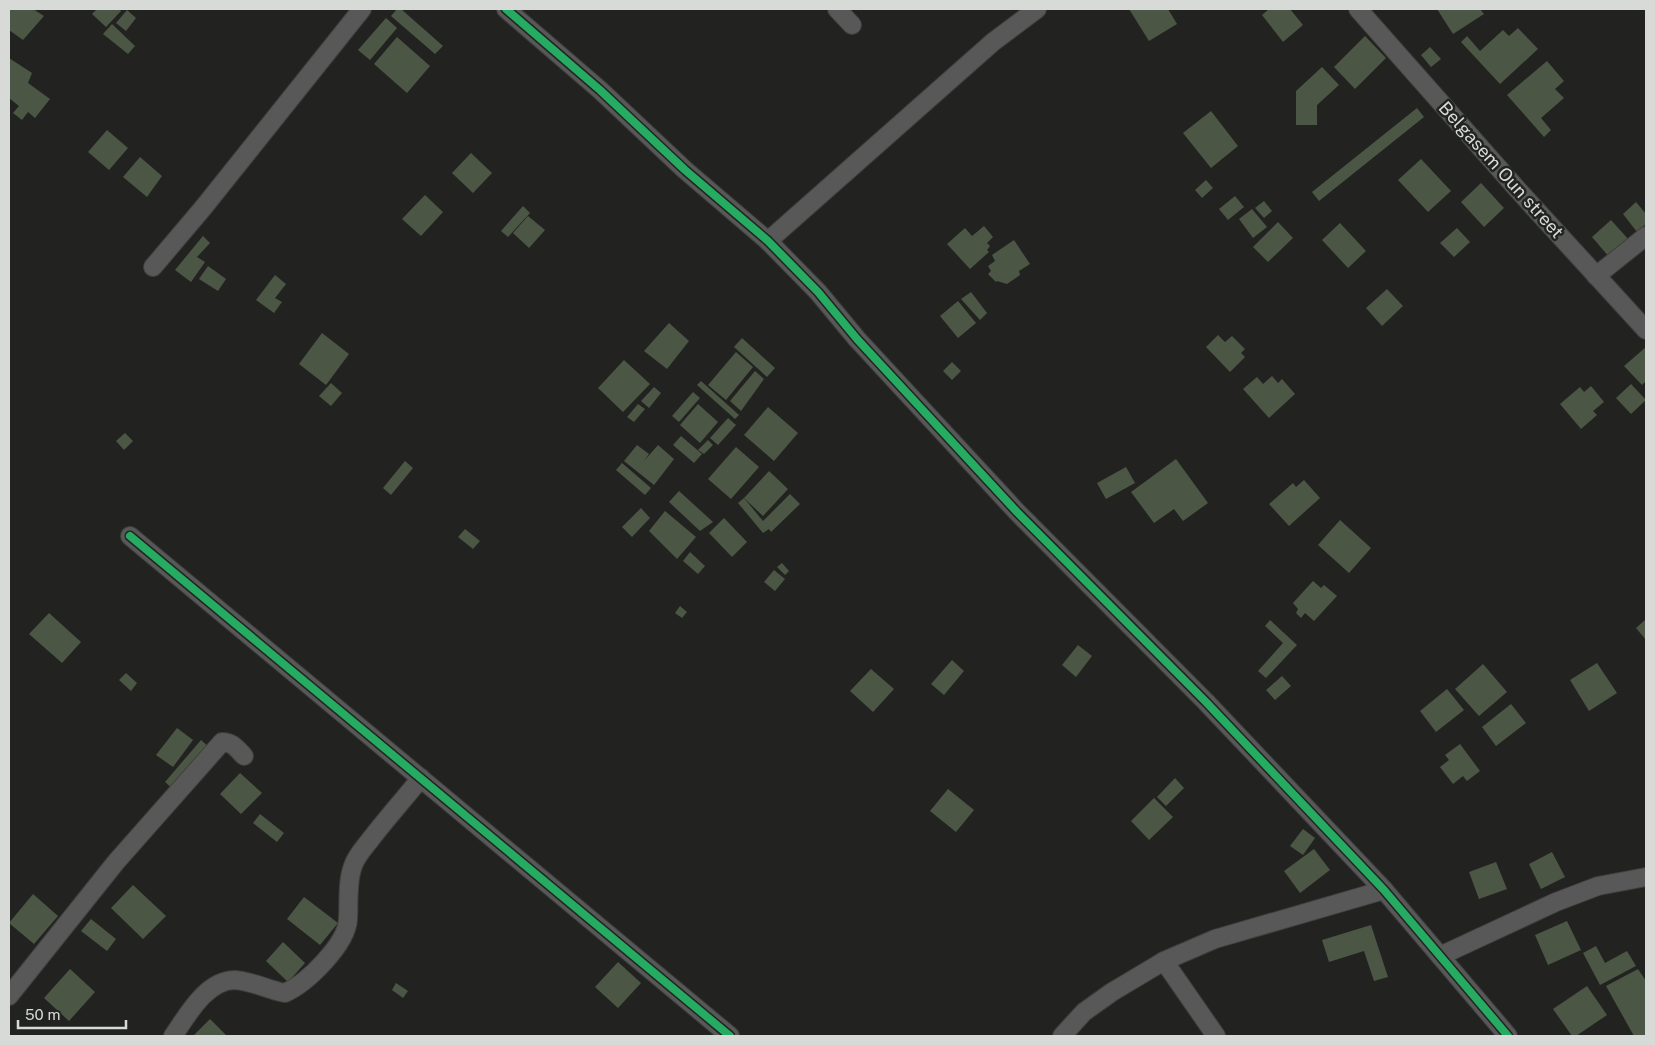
<svg xmlns="http://www.w3.org/2000/svg" width="1655" height="1045" viewBox="0 0 1655 1045" font-family="'Public Sans',sans-serif">
<style>
.building{fill:#4c5644}
.lines{fill:none;stroke-linecap:round;stroke-linejoin:round}
.street-casing{stroke:#3f403e;stroke-width:20}
.street{stroke:#575857;stroke-width:18}
.cycleway-casing{stroke:#212420;stroke-width:11}
.cycleway{stroke:#26ab63;stroke-width:8}
.labels{text-anchor:middle;stroke-width:5;stroke-linejoin:round;paint-order:stroke}
.street-label{font-size:18px;fill:#d8dad7;stroke:#212420}
</style>
<rect width="100%" height="100%" fill="#222321"/>
<!-- building -->
<g class="building">
<path d="M9,9h24l11,7 -21,24 -14,-10z"/>
<path d="M97,9h22l2,2 -15,16 -14,-13z"/>
<path d="M397,9h4l42,37 -8,8 -44,-38z"/>
<path d="M1129,9h39l9,15 -28,17z"/>
<path d="M1269,9h21l13,16 -20,17 -21,-27z"/>
<path d="M1437,9h43l4,5 -31,20z"/>
<path d="M127,10l9,8 -10,13 -10,-8z"/>
<path d="M386,18l11,10 -27,32 -12,-10z"/>
<path d="M112,24l23,22 -7,8 -25,-20z"/>
<path d="M1518,28l20,21 -38,35 -39,-42 6,-6 13,15 23,-21 6,6z"/>
<path d="M1365,36l21,22 -31,31 -21,-22z"/>
<path d="M397,37l33,29 -23,27 -33,-29z"/>
<path d="M1430,47l11,12 -10,8 -10,-12z"/>
<path d="M9,58l23,15 -4,10 22,16 -15,19 -7,-6 -6,8 -9,-7 6,-7 -10,-8z"/>
<path d="M1547,61l17,20 -9,8 9,9 -23,20 10,12 -7,7 -37,-42z"/>
<path d="M1322,67l17,18 -22,20v20h-21v-34z"/>
<path d="M1417,108l7,9 -105,84 -7,-9z"/>
<path d="M1211,111l27,35 -27,22 -28,-35z"/>
<path d="M107,130l21,18 -19,22 -21,-18z"/>
<path d="M471,153l21,20 -19,20 -21,-20z"/>
<path d="M140,157l22,19 -15,21 -24,-20z"/>
<path d="M1421,159l30,32 -23,21 -30,-32z"/>
<path d="M1206,180l7,8 -11,10 -7,-8z"/>
<path d="M1481,183l23,25 -20,19 -23,-25z"/>
<path d="M425,195l18,17 -22,24 -19,-17z"/>
<path d="M1235,196l9,11 -16,13 -9,-11z"/>
<path d="M1264,201l8,10 -8,7 -9,-10z"/>
<path d="M1636,202l10,12v10l-9,8 -14,-18z"/>
<path d="M523,206l7,7 -22,24 -7,-6z"/>
<path d="M1252,209l15,18 -14,11 -14,-19z"/>
<path d="M528,216l17,14 -16,18 -16,-15z"/>
<path d="M1611,220l18,20 -19,18 -18,-21z"/>
<path d="M1278,222l15,16 -25,24 -15,-15z"/>
<path d="M1340,223l26,28 -18,17 -26,-28z"/>
<path d="M984,226l9,11 -6,6 3,3 -3,4 2,2 -19,17 -23,-25 18,-16 7,8z"/>
<path d="M1457,228l13,14 -16,15 -14,-14z"/>
<path d="M203,236l7,7 -13,14 8,5 -14,20 -16,-12z"/>
<path d="M1014,240l16,24 -11,7 1,4 -13,9 -10,-3 -1,1 -8,-8 3,-3 -3,-5 7,-5 -3,-6z"/>
<path d="M208,266l18,13 -8,12 -19,-12z"/>
<path d="M275,275l11,9 -11,14 7,4 -8,11 -18,-13z"/>
<path d="M1387,289l16,17 -21,20 -16,-18z"/>
<path d="M971,292l16,21 -7,7 -19,-21z"/>
<path d="M958,301l18,22 -18,15 -18,-22z"/>
<path d="M669,323l20,18 -22,28 -23,-18z"/>
<path d="M322,333l27,21 -23,31 -27,-21z"/>
<path d="M1218,335l7,7 7,-6 13,13 -4,4 4,4 -15,15 -24,-25z"/>
<path d="M742,338l33,30 -8,9 -33,-30z"/>
<path d="M1646,347v34l-4,4 -18,-19z"/>
<path d="M736,352l17,15 -27,33 -18,-15z"/>
<path d="M624,360l26,24 -27,28 -25,-24z"/>
<path d="M952,362l9,9 -9,9 -9,-9z"/>
<path d="M755,371l9,8 -23,32 -11,-10z"/>
<path d="M1272,376l6,7 4,-4 13,15 -26,24 -26,-29 14,-12 6,7z"/>
<path d="M701,381l38,34 -4,4 -38,-34z"/>
<path d="M331,383l11,10 -11,13 -12,-10z"/>
<path d="M1631,384l15,16 -15,14 -15,-16z"/>
<path d="M1591,386l13,16 -11,9 4,4 -16,14 -21,-25 20,-17 4,5z"/>
<path d="M654,387l7,6 -12,15 -8,-7z"/>
<path d="M693,392l7,6 -21,24 -7,-6z"/>
<path d="M638,404l7,5 -11,13 -7,-5z"/>
<path d="M698,404l20,18 -18,21 -20,-18z"/>
<path d="M768,407l30,26 -24,28 -30,-26z"/>
<path d="M728,418l8,7 -18,20 -8,-7z"/>
<path d="M125,433l8,8 -9,9 -8,-9z"/>
<path d="M681,436l21,18 -8,9 -21,-18z"/>
<path d="M708,440l5,5 -9,9 -6,-4z"/>
<path d="M637,445l12,9 -5,7 14,-16 16,14 -20,26 -30,-24z"/>
<path d="M736,447l23,20 -28,32 -23,-20z"/>
<path d="M1176,459l32,44 -25,18 -9,-12 -20,14 -23,-31z"/>
<path d="M405,461l8,7 -22,27 -8,-7z"/>
<path d="M622,463l29,25 -6,7 -29,-25z"/>
<path d="M1126,467l9,16 -29,16 -9,-16z"/>
<path d="M769,471l19,18 -25,27 -19,-18z"/>
<path d="M1304,480l16,18 -31,28 -20,-22 24,-21 3,4z"/>
<path d="M679,491l34,31 -13,9 -31,-29z"/>
<path d="M790,494l10,10 -29,28 -2,-3 -6,4 -25,-30 6,-5 19,23z"/>
<path d="M641,508l9,10 -18,19 -10,-10z"/>
<path d="M665,511l31,26 -19,22 -28,-28z"/>
<path d="M724,518l23,24 -15,15 -23,-24z"/>
<path d="M1340,520l31,28 -22,25 -31,-28z"/>
<path d="M465,529l15,12 -7,8 -15,-12z"/>
<path d="M690,552l15,14 -7,8 -15,-13z"/>
<path d="M782,563l7,8 -4,4 -8,-8z"/>
<path d="M774,570l11,9 -10,12 -11,-9z"/>
<path d="M1313,581l8,7 3,-3 13,11 -23,25 -9,-8 -4,5 -5,-5 2,-4 -5,-6z"/>
<path d="M680,606l7,6 -5,6 -7,-5z"/>
<path d="M49,613l32,29 -19,21 -33,-29z"/>
<path d="M1646,619v21l-10,-12z"/>
<path d="M1270,620l27,25 -31,33 -8,-7 25,-28 -18,-17z"/>
<path d="M1078,645l14,11 -16,21 -14,-12z"/>
<path d="M952,660l12,11 -20,24 -13,-11z"/>
<path d="M1597,663l20,30 -28,18 -19,-31z"/>
<path d="M1483,664l24,28 -28,24 -24,-27z"/>
<path d="M871,669l23,20 -21,23 -23,-21z"/>
<path d="M126,673l11,10 -6,8 -12,-11z"/>
<path d="M1282,676l9,10 -16,14 -9,-10z"/>
<path d="M1447,689l17,21 -28,22 -16,-21z"/>
<path d="M1511,704l15,19 -30,23 -14,-19z"/>
<path d="M177,728l16,12 -20,27 -17,-12z"/>
<path d="M201,740l9,8 -36,42 -9,-8z"/>
<path d="M1460,744l20,27 -13,10 -4,-5 -10,8 -13,-17 9,-7 -4,-5z"/>
<path d="M240,773l22,20 -21,21 -21,-20z"/>
<path d="M1175,778l9,10 -18,18 -9,-9z"/>
<path d="M948,789l26,21 -18,22 -26,-21z"/>
<path d="M1154,798l19,19 -24,23 -18,-19z"/>
<path d="M260,814l24,19 -7,9 -24,-19z"/>
<path d="M1303,829l12,9 -12,17 -13,-9z"/>
<path d="M1314,849l16,21 -30,23 -16,-22z"/>
<path d="M1552,852l13,25 -24,12 -12,-25z"/>
<path d="M1496,862l11,27 -28,10 -10,-27z"/>
<path d="M133,885l33,31 -23,23 -32,-31z"/>
<path d="M33,894l25,22 -24,28 -25,-21z"/>
<path d="M304,897l34,26 -18,22 -33,-26z"/>
<path d="M91,919l25,20 -9,12 -26,-20z"/>
<path d="M1567,921l14,29 -33,15 -13,-30z"/>
<path d="M1371,925l17,52 -14,4 -10,-30 -35,11 -7,-22z"/>
<path d="M283,942l22,21 -17,19 -22,-21z"/>
<path d="M1596,946l9,17 22,-12 9,15 -36,19 -17,-32z"/>
<path d="M618,962l23,21 -23,25 -23,-21z"/>
<path d="M70,969l25,23 -26,29 -25,-23z"/>
<path d="M1638,969l8,12v54l-2,1h-10l-28,-50z"/>
<path d="M396,983l12,8 -5,7 -11,-8z"/>
<path d="M1587,986l20,29 -31,21h-4l-19,-27z"/>
<path d="M210,1019l17,17h-34z"/>
</g>
<g class="lines">
<!-- street casing -->
<g class="street-casing">
<g id="street">
<path d="M506,9l94,81 85,80 83,71 50,51 39,47 160,173 189,190 178,188 124,146"/>
<path d="M837,9l15,16"/>
<path d="M1358,9l160,181 128,140"/>
<path d="M768,241l225,-199 44,-33"/>
<path d="M153,267l50,-59 159,-199"/>
<path d="M1596,276l50,-40"/>
<path d="M130,536l600,500"/>
<path d="M1440,956l116,-54 42,-16 48,-9"/>
<path d="M1164,961l52,75"/>
<path d="M9,996l107,-134 106,-120c11,0 15,7 22,14"/>
<path d="M173,1036c14,-20 33,-56 62,-56 17,1 34,10 50,13 22,-10 62,-49 63,-74 1,-16 -1,-38 5,-53 3,-10 11,-18 17,-26 16,-21 34,-41 51,-62"/>
<path d="M1062,1036l22,-24 28,-20 52,-31 51,-22 169,-49"/>
</g>
</g>
<!-- street -->
<use href="#street" class="street"/>
<!-- cycleway casing -->
<g class="cycleway-casing">
<g id="cycleway">
<path d="M506,9l94,81 85,80 83,71 50,51 39,47 160,173 189,190 178,188 124,146"/>
<path d="M130,536l600,500"/>
</g>
</g>
<!-- cycleway -->
<use href="#cycleway" class="cycleway"/>
</g>
<g class="labels">
<!-- street labels -->
<g class="street-label">
<text transform="translate(1501 170) rotate(48)" y="6">Belgasem Oun street</text>
</g>
</g>
<!-- border -->
<rect width="1655" height="1045" fill="none" stroke="#d8dad7" stroke-width="20"/>
<!-- scale -->
<path d="M18 1020v8h108v-8" fill="none" stroke="#d8dad7" stroke-width="2.5"/>
<text x="25" y="1020" font-size="15" fill="#d8dad7" stroke="#212420" stroke-width="4" paint-order="stroke">50 m</text>
</svg>
